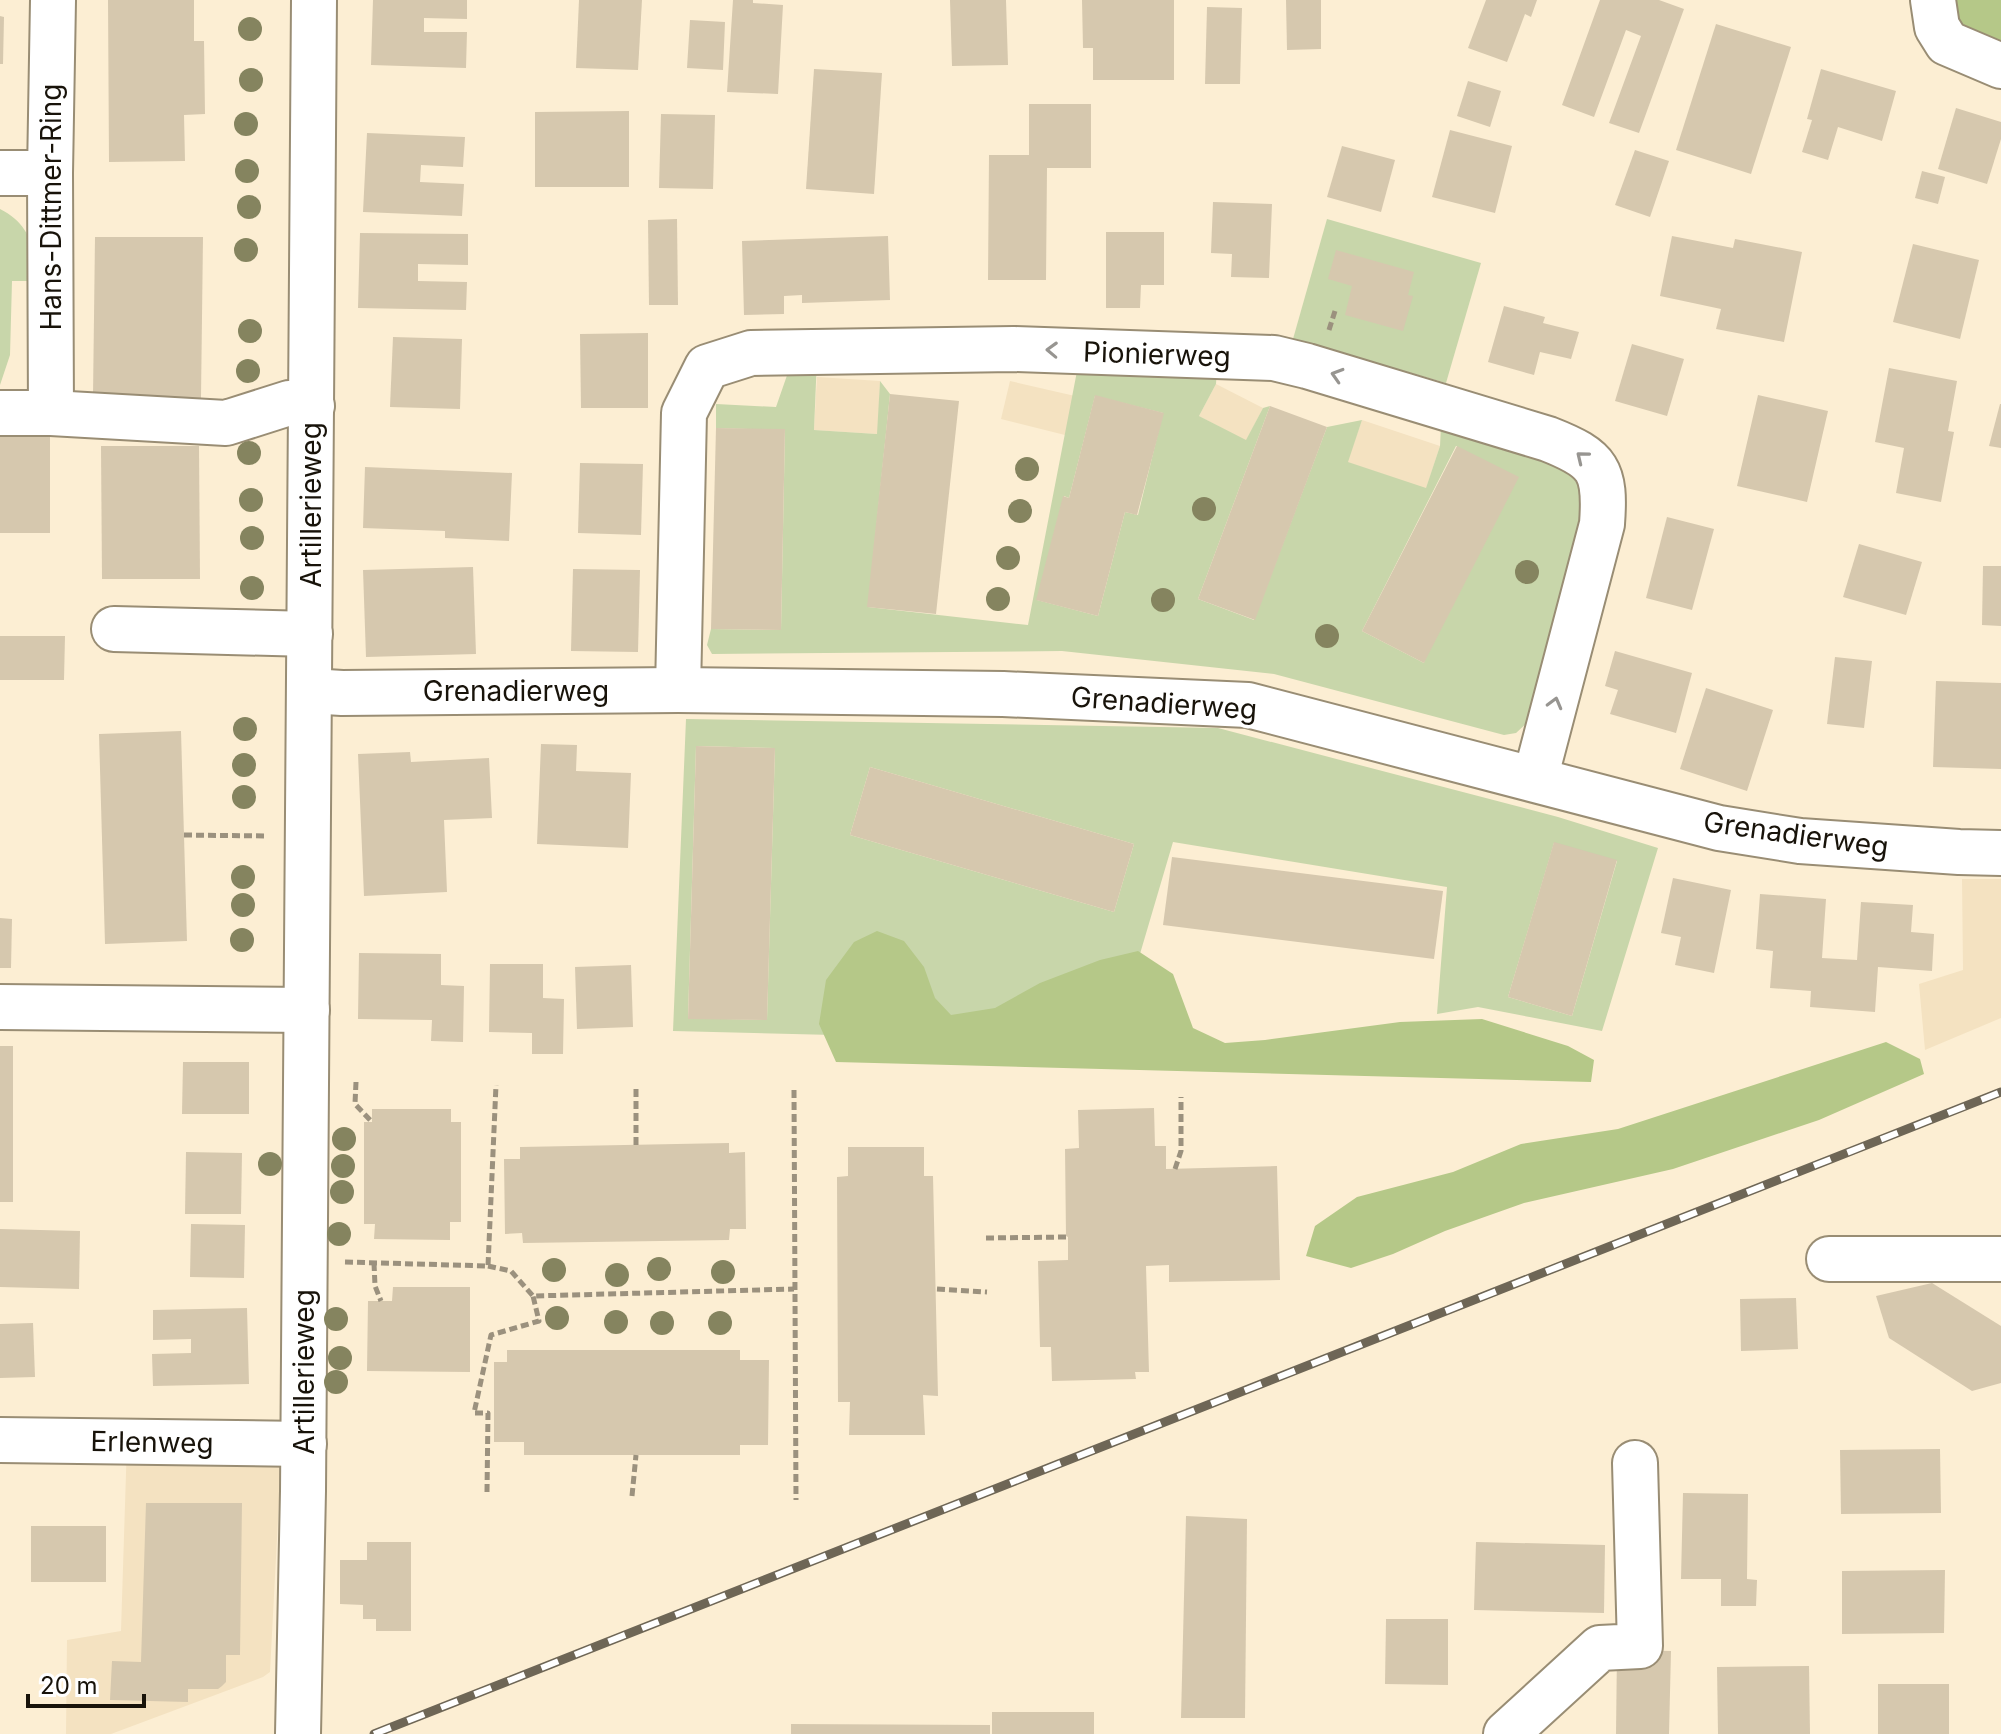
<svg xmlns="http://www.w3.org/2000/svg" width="2001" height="1734" viewBox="0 0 2001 1734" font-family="Inter,sans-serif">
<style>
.built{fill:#f4e2c1}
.green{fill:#c8d6aa;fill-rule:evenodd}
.forest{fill:#b5c888}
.building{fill:#d6c8ae}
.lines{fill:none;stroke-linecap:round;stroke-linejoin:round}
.minor-casing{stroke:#998d74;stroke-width:48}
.path{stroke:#9b917e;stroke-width:5;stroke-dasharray:8 4;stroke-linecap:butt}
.minor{stroke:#fff;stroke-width:44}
.rail-casing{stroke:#6e6656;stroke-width:9}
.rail{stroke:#fff;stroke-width:6;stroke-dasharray:18;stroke-linecap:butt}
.tree{fill:#85845f}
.oneway{stroke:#979591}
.labels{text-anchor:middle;stroke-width:7;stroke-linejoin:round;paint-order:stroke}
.street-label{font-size:28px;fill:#18130a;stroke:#fff}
</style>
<rect width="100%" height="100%" fill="#fceed3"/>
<!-- built -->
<g class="built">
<path d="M817,377l63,4 -2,53 -64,-4z"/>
<path d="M1010,381l65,15 -10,39 -64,-16z"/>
<path d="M1216,384l47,24 -17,33 -47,-25z"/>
<path d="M1362,420l78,26 -14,43 -79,-27z"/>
<path d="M1962,879h39v139l-76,32 -6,-66 44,-14z"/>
<path d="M127,1442l155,1 -12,229 -7,5 -152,57h-45l1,-94 54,-9z"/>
</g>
<!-- green -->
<g class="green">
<path d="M0,209c32,16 33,40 40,72h-28l-2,74 -10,30z"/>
<path d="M1327,219l154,44 -35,120 -153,-44z"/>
<path d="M817,358l-3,72 63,4 3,-53 10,13 -22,213 160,18 50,-259 139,2 -1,16 -17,32 47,24 17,-32 7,-2 -72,193 56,21 73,-193 35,-7 -14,42 78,26 14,-42 1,-20 123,36 15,18 8,24 -58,217 -13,12 -12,2 -230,-61 -212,-23 -350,3 -5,-9 4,-16 70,1 4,-200 -69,-2v-24l60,3 16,-46zM1095,396l68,17 -25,102 -13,-3 -27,104 -61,-16 27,-104 5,2zM1456,446h1l-33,217 -62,-32z"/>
<path d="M686,719l532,9 340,89 100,31 -56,183 -124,-24 -41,7 10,-127 -274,-45 -59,200 -441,-11zM696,746l79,2 -8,272 -79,-2zM870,767l264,77 -20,68 -264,-77zM1554,843l63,18 -45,155 -64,-19z"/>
</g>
<!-- forest -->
<g class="forest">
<path d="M1945,0h56v45l-34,-12z"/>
<path d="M877,931l27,10 20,26 11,31 16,17 44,-7 45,-25 60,-23 38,-9 35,23 20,54 32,15 40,-3 135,-18 82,-3 86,27 26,14 -3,22 -755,-20 -17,-38 7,-44 28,-38z"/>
<path d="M1886,1042l34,17 4,15 -105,46 -146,49 -149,34 -79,28 -52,23 -42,14 -45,-12 9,-30 42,-29 96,-25 68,-28 97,-15z"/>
</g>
<!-- building -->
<g class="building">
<path d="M108,0h86v41h10l1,73 -21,1 1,46 -76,1z"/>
<path d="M373,0h94v19l-43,-1v14h43l-1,36 -95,-3z"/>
<path d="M579,0h63l-4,70 -62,-2z"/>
<path d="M733,0h20v3l30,2 -5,89 -51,-2z"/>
<path d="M950,0h56l2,65 -56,1z"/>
<path d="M1082,0h92v80h-81v-32h-10z"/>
<path d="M1286,0h35v49l-34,1z"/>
<path d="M1486,0h51l-6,17 -6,-3 -18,48 -39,-14z"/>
<path d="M1600,0h59l25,9 -45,124 -30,-10 32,-87 -15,-6 -32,87 -32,-12z"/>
<path d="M1207,7l35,1 -2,76h-35z"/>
<path d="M0,16l4,1 -1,47h-3z"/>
<path d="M690,20l35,2 -2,48 -36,-2z"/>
<path d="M1716,24l75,23 -40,127 -75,-24z"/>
<path d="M814,69l68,4 -8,121 -68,-5z"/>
<path d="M1821,69l75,22 -14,50 -44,-14 -10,33 -26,-8 10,-32 -5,-1z"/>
<path d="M1468,81l33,10 -11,36 -33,-11z"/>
<path d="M1029,104h62v64h-44l-1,112h-58l1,-125h40z"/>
<path d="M1956,108l45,14v17l-14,45 -49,-15z"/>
<path d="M629,111v76h-94v-75z"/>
<path d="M661,114l54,1 -2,74 -54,-1z"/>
<path d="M1450,130l62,16 -17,67 -63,-16z"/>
<path d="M367,133l98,4 -2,30 -42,-2 -1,17 44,2 -2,32 -99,-4z"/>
<path d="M1342,146l53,14 -14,52 -54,-15z"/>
<path d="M1635,150l34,11 -19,56 -35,-12z"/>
<path d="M1922,171l23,6 -7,27 -23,-6z"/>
<path d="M1213,202l59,2 -3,74 -38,-1 1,-23 -21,-1z"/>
<path d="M677,219l1,86h-29l-1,-85z"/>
<path d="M1106,232h58v53h-23l-1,23h-34z"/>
<path d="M360,233l108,1v31l-50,-1v17l49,1 -1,28 -108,-2z"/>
<path d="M888,236l2,64 -88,3v-8l-18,1v18l-40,1 -2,-74z"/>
<path d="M1672,236l61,12 2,-9 67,13 -18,90 -68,-13 5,-20 -61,-13z"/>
<path d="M95,237h108l-2,161 -108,-1z"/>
<path d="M1913,244l66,16 -19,79 -67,-17z"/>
<path d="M1336,250l78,22 -6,23 5,1 -10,35 -58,-16 7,-29 -24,-7z"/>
<path d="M1504,306l41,11 -2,6 36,9 -8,27 -31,-7 -6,23 -46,-13z"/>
<path d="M648,333v75h-67l-1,-74z"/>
<path d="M393,337l69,2 -2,70 -70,-2z"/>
<path d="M1632,344l52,15 -17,57 -52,-15z"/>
<path d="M1889,368l68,13 -9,50 6,1 -13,70 -45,-9 8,-45 -29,-6z"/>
<path d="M890,394l69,7 -23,213 -69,-7z"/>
<path d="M1095,395l69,18 -27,102 -12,-3 -27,104 -62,-16 27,-104 6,2z"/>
<path d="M1758,395l70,16 -21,91 -70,-16z"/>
<path d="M2000,404h1v44l-12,-2z"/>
<path d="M1270,406l57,21 -72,193 -57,-21z"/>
<path d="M716,428l69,1 -4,201 -70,-1z"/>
<rect x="0" y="437" width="50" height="96"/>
<path d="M101,446h98l1,133h-98z"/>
<path d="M1457,446l62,31 -95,186 -62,-32z"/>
<path d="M580,463l63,1 -2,71 -63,-2z"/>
<path d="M365,467l147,6 -3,68 -64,-3v-7l-82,-3z"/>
<path d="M1667,517l47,12 -22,81 -46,-12z"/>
<path d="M1859,544l63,18 -16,53 -63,-18z"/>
<path d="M1983,566h18v60l-19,-1z"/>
<path d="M473,567l3,87 -110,3 -3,-87z"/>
<path d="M573,569l67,1 -2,82 -67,-1z"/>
<path d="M0,636h65l-1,44h-64z"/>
<path d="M1615,651l77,22 -16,60 -66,-19 8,-24 -13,-4z"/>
<path d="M1835,657l37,4 -8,67 -37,-4z"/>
<path d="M1936,681l65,2v86l-68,-2z"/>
<path d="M1706,688l67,22 -26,81 -67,-22z"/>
<path d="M181,731l6,210 -82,3 -6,-210z"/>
<path d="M541,744l36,1 -1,26 55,2 -3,75 -91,-4z"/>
<path d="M696,746l79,2 -8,272 -79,-1z"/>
<path d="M410,752l1,10 78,-4 3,60 -48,2 3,72 -83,4 -6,-142z"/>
<path d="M870,767l264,77 -20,68 -264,-77z"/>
<path d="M1554,842l63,18 -45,156 -64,-19z"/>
<path d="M1172,857l271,34 -9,68 -271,-34z"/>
<path d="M1673,878l58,12 -17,83 -39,-8 6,-28 -20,-4z"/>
<path d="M1760,894l66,5 -4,59 35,2 4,-58 52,3 -2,27 23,2 -2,37 -54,-4 -3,45 -65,-5 1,-16 -41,-3 3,-37 -17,-2z"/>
<path d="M0,918l12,1 -1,49h-11z"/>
<path d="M359,953l82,1v31l23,1 -1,56 -32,-1 1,-21 -74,-1z"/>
<path d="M490,964h53v34l21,1 -1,55h-31v-21l-43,-1z"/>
<path d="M631,965l2,62 -56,2 -2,-62z"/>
<rect x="0" y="1046" width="13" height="156"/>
<path d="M183,1062h66v52h-67z"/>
<path d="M1154,1108l1,38h11v23l111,-3 3,114 -111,2v-17l-23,1 3,106h-14l1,7 -84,2 -1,-34h-11l-2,-86 30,-1v-23l-2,-1 -1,-87 14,-1 -1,-38z"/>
<path d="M372,1109h79v13h10v100h-11v18l-76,-1 1,-15h-11v-102h8z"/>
<path d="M729,1143v10l16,-1 1,77h-16l-1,11 -206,3 -1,-10 -17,1 -1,-75h16v-12z"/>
<path d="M848,1147h76v29h9l5,220 -15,-1 2,40h-76l1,-33h-12l-1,-225 11,-1z"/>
<path d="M186,1152l56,1 -1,61h-56z"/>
<path d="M191,1224l54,1 -1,53 -54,-1z"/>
<path d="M0,1229l80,2 -1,58 -79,-2z"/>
<path d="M1932,1283l69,43v57l-29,8 -83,-53 -13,-42z"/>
<path d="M393,1287h77v85l-103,-1 1,-70h24z"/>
<path d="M1796,1298l2,51 -57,2 -1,-52z"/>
<path d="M247,1308l2,76 -96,2 -1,-32 39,-1v-14l-38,1v-30z"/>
<path d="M33,1323l2,54 -35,1v-54z"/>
<path d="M507,1350h233v10h29l-1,85h-28v10h-216v-13h-30v-80h13z"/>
<path d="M1940,1449l1,64 -100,1 -1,-64z"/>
<path d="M1683,1493l65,1 -1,85 10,1 -1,26h-35v-27h-40z"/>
<path d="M146,1503h96l-2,152h-14v27l-4,4 -4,3h-30v13l-78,-2 2,-39 29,1z"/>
<path d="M1186,1516l61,3 -2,199h-64z"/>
<rect x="31" y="1526" width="75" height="56"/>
<path d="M367,1542h44v89h-35v-12h-13v-14l-23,-1v-44h27z"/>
<path d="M1476,1542l129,3 -1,68 -130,-3z"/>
<path d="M1945,1570l-1,63 -102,1v-63z"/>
<path d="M1386,1619h62v66l-63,-1z"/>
<path d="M1617,1650l54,1 -2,83h-53z"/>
<path d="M1809,1666l1,68h-92l-1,-67z"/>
<rect x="1878" y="1684" width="71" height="50"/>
<rect x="992" y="1712" width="102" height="22"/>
<path d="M791,1724l199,1v9h-199z"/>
</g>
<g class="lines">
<!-- minor casing -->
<g class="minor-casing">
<g id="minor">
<path d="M1933,0l4,27 10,16 54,23"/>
<path d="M0,173h50"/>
<path d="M0,413h51l175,10 63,-20 23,3"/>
<path d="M51,413l-1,-240 3,-173"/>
<path d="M114,629l196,5"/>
<path d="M678,690l6,-277 23,-46 44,-14 263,-4 260,9 33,8 241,73c51,20 58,31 54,85l-67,255"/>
<path d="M310,691l32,2 336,-3 325,4 245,11 471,123 81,13 159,11 42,1"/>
<path d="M0,1007l307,3"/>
<path d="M1829,1259h172"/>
<path d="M0,1440l304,4"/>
<path d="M298,1734l5,-243 11,-1491"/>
<path d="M1506,1734l94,-86 40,-2 -5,-183"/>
</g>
</g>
<!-- path -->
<g class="path">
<path d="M1329,330l6,-19"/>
<path d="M184,835l84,1"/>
<path d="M356,1082l-1,22 17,18"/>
<path d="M794,1090l2,410"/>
<path d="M636,1145v-58"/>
<path d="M1175,1169l6,-18v-54"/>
<path d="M986,1238l82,-1"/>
<path d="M345,1262l143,4 8,-181"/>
<path d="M374,1263l1,23 6,15"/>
<path d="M488,1266l23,5 22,25 261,-7"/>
<path d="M937,1289l50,3"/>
<path d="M487,1492l1,-79h-14l17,-78 48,-14 -6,-25"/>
<path d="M632,1496l4,-41"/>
</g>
<!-- minor -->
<use href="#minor" class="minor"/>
<!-- rail casing -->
<g class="rail-casing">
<path id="rail" d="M374,1734l1627,-642"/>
</g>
<!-- rail -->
<use href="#rail" class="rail"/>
</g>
<!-- trees -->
<g class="tree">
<circle cx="250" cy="29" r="12"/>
<circle cx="251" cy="80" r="12"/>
<circle cx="246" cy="124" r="12"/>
<circle cx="247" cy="171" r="12"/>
<circle cx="249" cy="207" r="12"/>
<circle cx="246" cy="250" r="12"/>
<circle cx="250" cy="331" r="12"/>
<circle cx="248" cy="371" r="12"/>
<circle cx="249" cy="453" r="12"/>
<circle cx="1027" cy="469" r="12"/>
<circle cx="251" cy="500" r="12"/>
<circle cx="1204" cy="509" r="12"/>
<circle cx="1020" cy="511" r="12"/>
<circle cx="252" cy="538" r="12"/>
<circle cx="1008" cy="558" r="12"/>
<circle cx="1527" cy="572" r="12"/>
<circle cx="252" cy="588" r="12"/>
<circle cx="998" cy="599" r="12"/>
<circle cx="1163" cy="600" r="12"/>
<circle cx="1327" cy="636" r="12"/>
<circle cx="245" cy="729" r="12"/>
<circle cx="244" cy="765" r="12"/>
<circle cx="244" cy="797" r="12"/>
<circle cx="243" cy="877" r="12"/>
<circle cx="243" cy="905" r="12"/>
<circle cx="242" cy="940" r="12"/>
<circle cx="344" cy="1139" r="12"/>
<circle cx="270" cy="1164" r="12"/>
<circle cx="343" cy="1166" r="12"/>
<circle cx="342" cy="1192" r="12"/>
<circle cx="339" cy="1234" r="12"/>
<circle cx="659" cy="1269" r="12"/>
<circle cx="554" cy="1270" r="12"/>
<circle cx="723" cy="1272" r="12"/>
<circle cx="617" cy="1275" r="12"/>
<circle cx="557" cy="1318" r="12"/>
<circle cx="336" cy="1319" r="12"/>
<circle cx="616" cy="1322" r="12"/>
<circle cx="662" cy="1323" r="12"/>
<circle cx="720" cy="1323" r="12"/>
<circle cx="340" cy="1358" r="12"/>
<circle cx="336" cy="1382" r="12"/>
</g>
<!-- one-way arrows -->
<defs><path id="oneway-chevron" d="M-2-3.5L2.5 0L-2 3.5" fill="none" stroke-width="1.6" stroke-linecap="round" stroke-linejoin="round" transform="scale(2)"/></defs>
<g class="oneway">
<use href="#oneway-chevron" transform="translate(1052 350) rotate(-178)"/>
<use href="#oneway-chevron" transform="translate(1337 375) rotate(-163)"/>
<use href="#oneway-chevron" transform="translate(1582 457) rotate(-141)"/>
<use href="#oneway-chevron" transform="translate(1555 703) rotate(-75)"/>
</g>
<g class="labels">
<!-- street labels -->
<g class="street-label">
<text transform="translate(51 207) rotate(-90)" y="10">Hans-Dittmer-Ring</text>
<text transform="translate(1157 354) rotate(2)" y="10">Pionierweg</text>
<text transform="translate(311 505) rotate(-90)" y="10">Artillerieweg</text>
<text x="516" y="701">Grenadierweg</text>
<text transform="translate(1164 703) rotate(4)" y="10">Grenadierweg</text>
<text transform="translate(1796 834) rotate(8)" y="10">Grenadierweg</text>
<text transform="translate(304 1372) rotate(-90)" y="10">Artillerieweg</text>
<text transform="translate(152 1442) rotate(1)" y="10">Erlenweg</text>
</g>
</g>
<!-- scale -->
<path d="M28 1694v12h116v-12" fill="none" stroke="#18130a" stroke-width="4"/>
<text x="40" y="1694" font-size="24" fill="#18130a" stroke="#ffffff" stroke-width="6" paint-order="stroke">20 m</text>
</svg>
